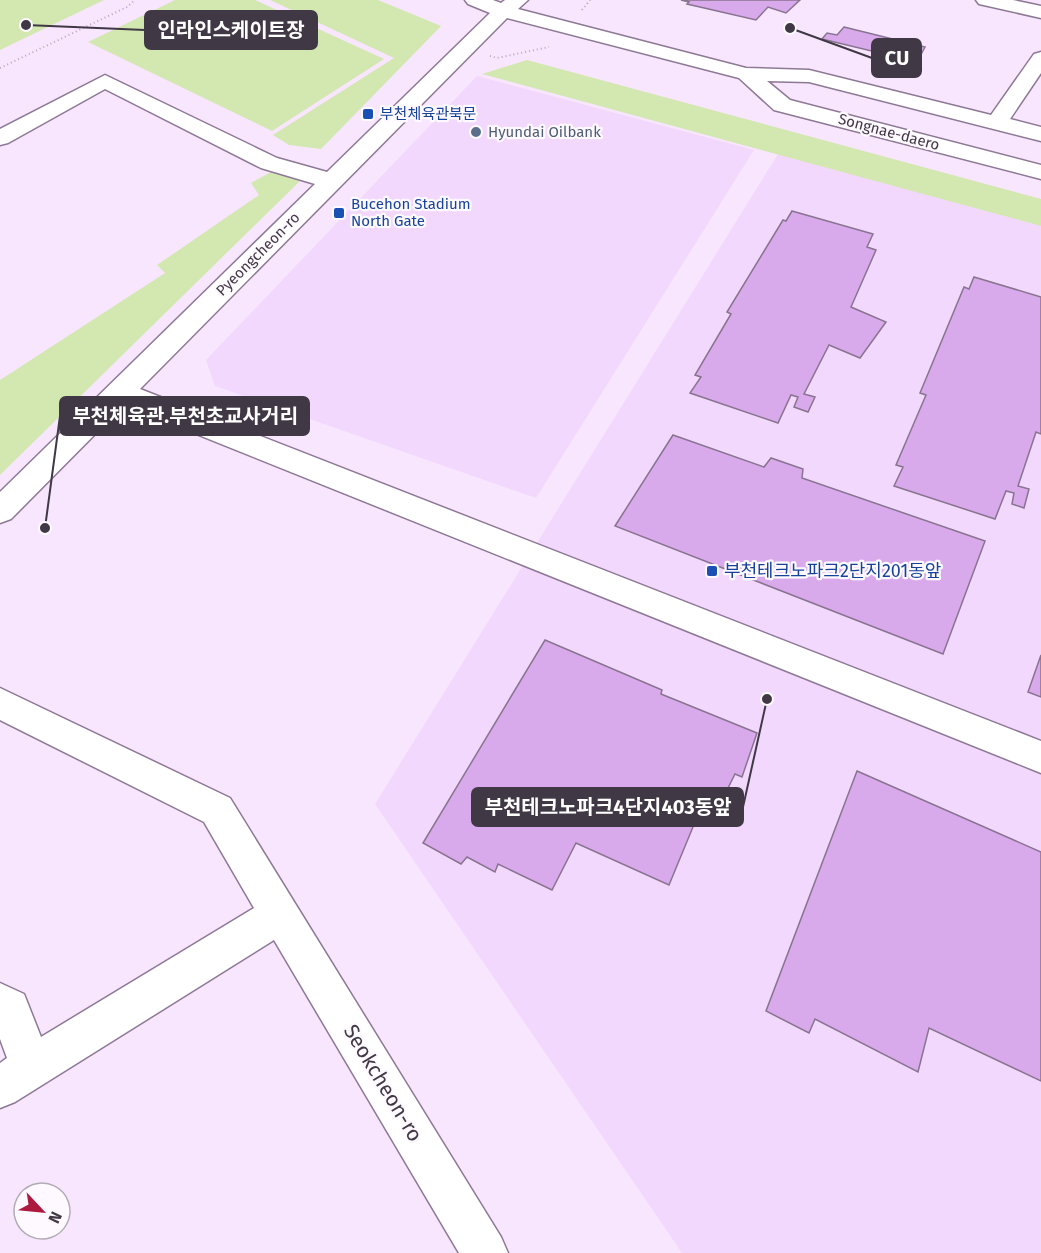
<svg xmlns="http://www.w3.org/2000/svg" width="1041" height="1253" viewBox="0 0 1041 1253" font-family="'Fira Sans','Noto Sans KR',sans-serif">
<style>
.built{fill:#f2d8fd}
.green{fill:#d3e7b0}
.building{fill:#d9aaeb;stroke:#88748f;stroke-width:1.5}
.lines{fill:none;stroke-linecap:round;stroke-linejoin:round}
.minor-casing{stroke:#8d7995;stroke-width:3}
.path{stroke:#b7a8bd;stroke-width:2;stroke-dasharray:1 3;stroke-linecap:butt}
.minor{fill:#fff;fill-rule:evenodd}
.transit-dot{fill:#1a4fb4;stroke:#fdf9ff;stroke-width:2}
.service-dot{fill:#5c6f8a;stroke:#fdf9ff;stroke-width:2}
.labels{text-anchor:middle;stroke-width:4.5;stroke-linejoin:round;paint-order:stroke}
.far-transit-label{font-size:15px;fill:#164399;stroke:#fdf9ff;text-anchor:start}
.far-service-label{font-size:15px;fill:#4e5e75;stroke:#fdf9ff;text-anchor:start}
.far-street-label{font-size:15px;fill:#403844;stroke:#fdf9ff}
.transit-label{font-size:18px;fill:#164399;stroke:#fdf9ff;text-anchor:start}
.near-street-label{font-size:21px;fill:#403844;stroke:#fdf9ff}
.leader{fill:none;stroke:#403844;stroke-width:2}
.callout-dot{fill:#403844;stroke:#fdf9ff;stroke-width:2}
.callout{fill:#403844;stroke:#403844;stroke-width:2}
.callout-label{font-size:20px;text-anchor:middle;font-weight:bold;fill:#fff}
</style>
<rect width="100%" height="100%" fill="#f8e6ff"/>
<!-- built -->
<g class="built">
<path d="M477,76l277,74 -218,348 -321,-112 -9,-26z"/>
<path d="M778,154l263,72v1027h-359l-307,-449z"/>
</g>
<!-- green -->
<g class="green">
<path d="M0,0h104l-104,50z"/>
<path d="M175,0h80l129,59 -112,72 -184,-89z"/>
<path d="M270,0h108l63,26 -120,123 -32,-4 -16,-10 121,-77z"/>
<path d="M527,60l514,139v27l-559,-152z"/>
<path d="M271,172l29,9 -300,294v-95l165,-107 -8,-8 102,-70 -8,-12z"/>
</g>
<!-- building -->
<g class="building">
<path d="M681,0h119l-14,13 -18,-6 -12,13 -69,-16 2,-2z"/>
<path d="M844,27l81,20 -8,15 -95,-23 5,-6 10,2z"/>
<path d="M792,211l81,23 -6,13 9,3 -25,57 35,15 -26,36 -31,-13 -25,49 11,3 -7,15 -14,-5 4,-10 -7,-2 -13,28 -88,-30 11,-16 -6,-2 36,-61 -4,-2 56,-92 3,1z"/>
<path d="M974,277l67,20v137l-5,-2 -18,54 11,3 -5,19 -12,-4 2,-11 -8,-2 -11,28 -101,-33 9,-19 -7,-2 30,-70 -6,-2 44,-106 5,2z"/>
<path d="M673,435l91,32 7,-9 32,11 -1,9 183,63 -42,113 -328,-128z"/>
<path d="M545,640l117,50 -1,4 96,39 -15,44 -7,-3 -15,30 -18,-8 -5,11 3,3 -31,75 -93,-42 -24,47 -54,-26 -3,8 -28,-15 -6,7 -38,-21z"/>
<path d="M1041,655v42l-13,-5z"/>
<path d="M857,771l184,81v229l-112,-53 -11,44 -103,-53 -6,14 -43,-22z"/>
</g>
<g class="lines">
<!-- minor casing -->
<g class="minor-casing">
<g id="minor">
<path d="M465,0h28l8,3 4,-3h23l-10,9 228,59 63,2 182,45 43,-61 7,-2v21l-31,46 31,8v14l-232,-59 -42,-1 23,19 251,65v14l-267,-69 -35,-32 -232,-60 -367,371 901,352v32l-917,-368 -113,114 -11,4v-31l315,-308 -54,-16 -156,-79 -97,54 -8,2v-16l105,-54 172,83 50,14 163,-159 -22,-9z"/>
<path d="M976,0h37l28,6v12l-62,-14z"/>
<path d="M0,688l230,110 271,439 7,16h-49l-185,-313 -259,162 -15,6v-45l7,-5 -7,-19v-56l24,11 17,43 213,-129 -50,-86 -204,-102z"/>
</g>
</g>
<!-- path -->
<g class="path">
<path d="M582,10l8,-10"/>
<path d="M490,56l7,2 52,-11"/>
<path d="M0,68l127,-61 8,-7"/>
</g>
<!-- minor -->
<use href="#minor" class="minor"/>
</g>
<!-- markers -->
<g class="transit-dot">
<rect x="362" y="108" width="12" height="12" rx="3"/>
<rect x="333" y="207" width="12" height="12" rx="3"/>
<rect x="706" y="565" width="12" height="12" rx="3"/>
</g>
<circle class="service-dot" cx="476" cy="132" r="6"/>
<g class="labels">
<!-- far-transit labels -->
<g class="far-transit-label">
<text x="380" y="119">부천체육관북문</text>
<text x="351" y="209">Bucehon Stadium<tspan x="351" dy="17">North Gate</tspan></text>
</g>
<!-- far-service labels -->
<g class="far-service-label">
<text x="488" y="137">Hyundai Oilbank</text>
</g>
<!-- far-street labels -->
<g class="far-street-label">
<text transform="translate(889 132) rotate(15)" y="5">Songnae-daero</text>
<text transform="translate(258 254) rotate(-45)" y="5">Pyeongcheon-ro</text>
</g>
<!-- transit labels -->
<g class="transit-label">
<text x="724" y="577">부천테크노파크2단지201동앞</text>
</g>
<!-- near-street labels -->
<g class="near-street-label">
<text transform="translate(383 1083) rotate(59)" y="7">Seokcheon-ro</text>
</g>
</g>
<!-- callouts -->
<path class="leader" d="M26 25L145 30M790 28L872 58M45 528L60 416M767 699L743 807"/>
<g class="callout-dot">
<circle cx="26" cy="25" r="6"/>
<circle cx="790" cy="28" r="6"/>
<circle cx="45" cy="528" r="6"/>
<circle cx="767" cy="699" r="6"/>
</g>
<g class="callout">
<rect x="145" y="11" width="172" height="38" rx="6"/>
<rect x="872" y="39" width="49" height="38" rx="6"/>
<rect x="60" y="397" width="249" height="38" rx="6"/>
<rect x="472" y="788" width="271" height="38" rx="6"/>
</g>
<g class="callout-label">
<text x="231" y="37">인라인스케이트장</text>
<text x="897" y="65">CU</text>
<text x="185" y="423">부천체육관.부천초교사거리</text>
<text x="608" y="814">부천테크노파크4단지403동앞</text>
</g>
<!-- north arrow -->
<g transform="translate(42 1211) rotate(116)"><circle r="28" fill="#fdf9ff" stroke="#b1acb4" stroke-width="1.5"/>
<path d="M0-4.5L10 22L0 15L-10 22Z" fill="#ad193e"/>
<text y="-9" font-size="16" font-weight="bold" text-anchor="middle" fill="#403844">N</text>
</g>
</svg>
